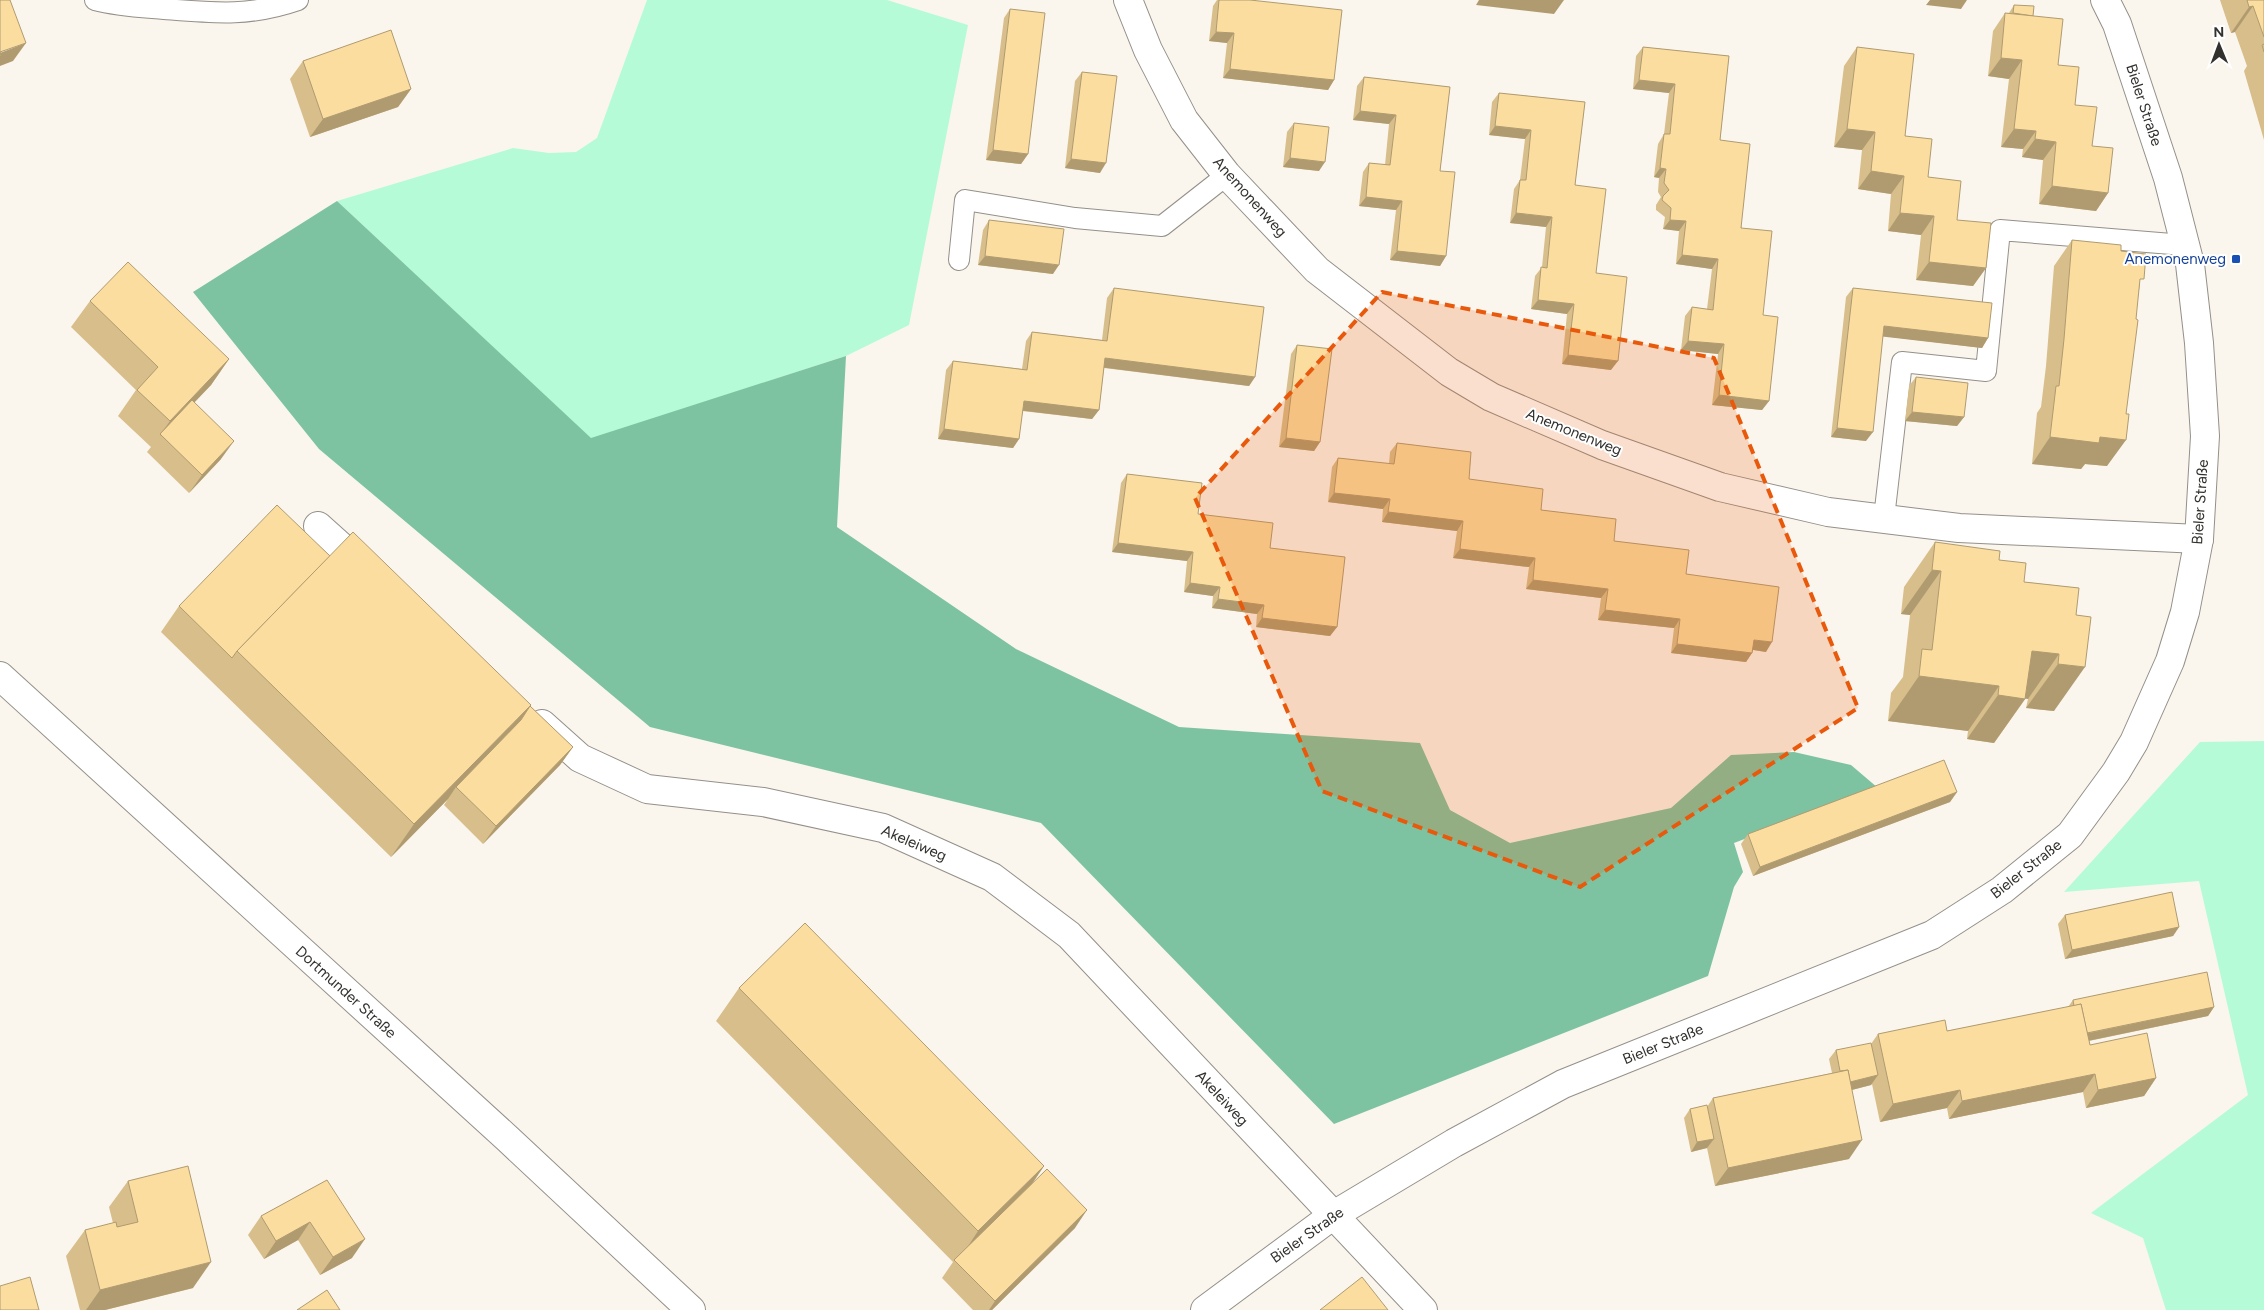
<svg xmlns="http://www.w3.org/2000/svg" width="2264" height="1310" viewBox="0 0 2264 1310" font-family="Figtree,sans-serif">
<style>
.green{fill:#b6fbd8}
.forest{fill:#7ec3a1}
.lines{fill:none;stroke-linecap:round;stroke-linejoin:round}
.lane-casing{stroke:#949089;stroke-width:22}
.street-casing{stroke:#949089;stroke-width:30}
.secondary-casing{stroke:#949089;stroke-width:30}
.lane{stroke:#fff;stroke-width:20}
.street{stroke:#fff;stroke-width:28}
.secondary{stroke:#fff;stroke-width:28}
.wall{fill:#d8be8a}
.shaded-wall{fill:#b09b70}
.building{fill:#fbdda0;stroke:#b09b70}
.marked{fill:#e8590c;fill-opacity:0.2;stroke:#e8590c;stroke-width:4;stroke-dasharray:10 6;stroke-linejoin:round}
.transit-dot{fill:#1a4fb4;stroke:#fff;stroke-width:2}
.labels{text-anchor:middle;stroke-width:4;stroke-linejoin:round;paint-order:stroke}
.street-label{font-size:15px;fill:#32312e;stroke:#fff}
.transit-label{font-size:15px;fill:#164399;stroke:#fff;text-anchor:end}
</style>
<rect width="100%" height="100%" fill="#faf6ed"/>
<!-- green -->
<g class="green">
<path d="M647,0h240l81,25 -59,300 -63,31 -255,83 -254,-238 176,-53 36,5 27,-1 21,-14z"/>
<path d="M2264,741v569h-98l-23,-72 -52,-25 157,-118 -49,-214 -135,11 136,-150z"/>
</g>
<!-- forest -->
<path class="forest" d="M337,201l254,237 255,-82 -9,171 179,122 163,78 241,16 30,67 60,33 161,-35 60,-53 63,-3 57,13 27,23 -144,55 9,29 -9,15 -26,89 -374,148 -293,-301 -391,-96 -331,-278 -126,-157z"/>
<g class="lines">
<!-- lane casing -->
<g class="lane-casing">
<g id="lane">
<path d="M95,0c23,6 46,7 69,9 50,4 85,8 134,-9"/>
<path d="M959,260l6,-60 110,18 87,8 65,-51"/>
<path d="M1884,518l18,-156 84,9 14,-141 184,15"/>
</g>
</g>
<!-- street casing -->
<g class="street-casing">
<g id="street">
<path d="M1128,0l20,50 36,70 43,55 90,95 132,102 42,25 111,48 118,42 108,25 131,16 240,11"/>
<path d="M318,526l49,44"/>
<path d="M542,724l38,34 67,31 116,13 120,26 109,49 77,58 354,375"/>
<path d="M1205,1310l127,-94 122,-73 109,-59 369,-149 70,-45 68,-55 46,-63 18,-30 36,-81 15,-49 14,-73 6,-103 -6,-93 -9,-79 -22,-86 -51,-154 -12,-24"/>
</g>
</g>
<!-- secondary casing -->
<g class="secondary-casing">
<path id="secondary" d="M0,676l508,463 183,171"/>
</g>
<!-- lane -->
<use href="#lane" class="lane"/>
<!-- street -->
<use href="#street" class="street"/>
<!-- secondary -->
<use href="#secondary" class="secondary"/>
</g>
<!-- wall -->
<g class="wall">
<path d="M1217,0h33l84,80 -6,10 -105,-12 4,-35 -18,-2 4,-35z"/>
<path d="M2220,0h44v140l-20,-69 3,-5 -12,-34 -4,1z"/>
<path d="M2014,5l19,11 25,49 34,81 16,47 -12,18 -57,-7 4,-44 -21,-3 1,-8 -22,-2 8,-68 -21,-3 5,-45 12,-18h4z"/>
<path d="M1010,9l18,145 -7,10 -35,-4 18,-142z"/>
<path d="M1643,47l86,9 -9,84 43,175 6,86 -7,9 -50,-5 6,-51 -37,-4 4,-34 7,-9 15,2 5,-40 -36,-5 3,-33 -16,-2 2,-12 -9,-7v-5l5,-8 -3,-5 1,-14 -5,-1 4,-33 6,-10 5,-41 -36,-4 3,-33z"/>
<path d="M1857,47l71,130 29,43 29,48 -13,18 -57,-6 5,-45 -33,-4 3,-37 -33,-5 4,-39 -28,-3 10,-81z"/>
<path d="M303,61l108,28 -13,18 -88,30 -20,-58z"/>
<path d="M1082,72l18,101 -35,-5 10,-87z"/>
<path d="M1364,77l86,10 -10,84 6,85 -6,10 -50,-6 6,-50 -37,-4 4,-34 6,-9 16,2 4,-41 -36,-4 4,-34z"/>
<path d="M1499,93l86,9 -10,83 21,88 15,97 -49,-6 5,-50 -36,-5 4,-33 7,-9 4,-40 -36,-4 4,-34 6,-9 5,-41 -36,-4 3,-33z"/>
<path d="M1294,123l25,48 -36,-4 4,-35z"/>
<path d="M989,220l64,54 -75,-9 5,-35z"/>
<path d="M2072,240l49,11 19,34 -33,181 -22,-2 -4,5 -49,-5 5,-51 4,-6 5,-41 8,-100z"/>
<path d="M1114,288l141,89 -6,9 -145,-18 -5,42 -7,9 -70,-8 -3,28 -6,9 -75,-9 8,-69 7,-9 69,8 4,-28 6,-9 70,8 5,-42z"/>
<path d="M1853,288l135,50 -6,10 -99,-12 -17,105 -35,-4 15,-140z"/>
<path d="M90,301l139,58 -18,26 -17,18 27,56 -32,34 -42,-41 4,-5 -33,-31 18,-26 -65,-63z"/>
<path d="M1297,345l23,97 -6,9 -35,-4 12,-93z"/>
<path d="M1916,377l48,40 -7,9 -52,-5 4,-35z"/>
<path d="M1397,443l72,36 145,62 72,33 80,78 -13,-2 -1,3 -6,9 -75,-9 3,-25 -76,-8 3,-22 -75,-9 3,-22 -76,-9 4,-27 -75,-9 1,-13 -55,-7 4,-35 6,-9 51,6 1,-12z"/>
<path d="M1127,474l71,40 72,34 67,79 -7,9 -74,-9 1,-13 -45,-6 1,-12 -29,-4 3,-31 -75,-9 9,-69z"/>
<path d="M1935,542l64,18 25,22 55,6 -25,123 -28,-3 2,-9 -2,-1 -32,45 -27,-4 1,-8 -80,-10 3,-28 12,-16 7,-62 -9,-1 3,-27z"/>
<path d="M330,556l200,150 43,41 -13,18 -77,79 -39,-39 4,-6 -57,58 -230,-225 18,-26z"/>
<path d="M1957,792l-7,10 -197,74 -12,-32 7,-10z"/>
<path d="M2065,915l114,12 -6,9 -108,23 -7,-35z"/>
<path d="M739,988l305,178 -12,18 43,44 -83,82h-19l-31,-32 11,-16 -237,-241z"/>
<path d="M2073,1000l141,7 -6,9 -119,25 1,4 66,33 -12,18 -58,12 -3,-16 -134,27 -2,-11 -67,14 -8,-38 -1,1 -19,5 -3,69 -134,27 -8,-38 -16,4 -7,-34 6,-9 17,-2 6,-9 119,-25 -3,-14 7,-9 35,-6 7,-10 69,-3 121,-24z"/>
<path d="M327,1180l25,78 -32,17 -22,-35 -34,19 -16,-24 13,-19z"/>
<path d="M128,1181l65,107 -88,22h-25l-14,-54 19,-26 28,-7 -4,-16z"/>
</g>
<!-- shaded-wall -->
<g class="shaded-wall">
<path d="M1479,0h85l-10,14 -78,-9z"/>
<path d="M1930,0h37l-6,9 -35,-4z"/>
<path d="M2253,6l-18,26 -4,1 18,-26z"/>
<path d="M1216,32l18,1 -7,10 -18,-2z"/>
<path d="M26,43l-13,18 -13,5v-13z"/>
<path d="M2001,58l21,2 -13,19 -21,-3z"/>
<path d="M1230,69l104,11 -6,10 -105,-12z"/>
<path d="M1639,80l36,4 -6,9 -36,-4z"/>
<path d="M411,89l-13,18 -88,30 13,-18z"/>
<path d="M1360,111l36,4 -7,9 -36,-4z"/>
<path d="M1495,126l36,4 -6,9 -36,-4z"/>
<path d="M1847,129l28,3 -13,18 -28,-3z"/>
<path d="M2014,129l22,2 -13,18 -22,-2z"/>
<path d="M2035,139l21,3 -13,18 -21,-3z"/>
<path d="M993,150l35,4 -7,10 -35,-4z"/>
<path d="M1290,158l35,4 -6,9 -36,-4z"/>
<path d="M1071,159l35,4 -6,10 -35,-5z"/>
<path d="M1660,168l6,1 -7,9 -5,-1z"/>
<path d="M1871,171l33,5 -13,18 -33,-5z"/>
<path d="M2052,186l56,7 -12,18 -57,-7z"/>
<path d="M1366,197l36,4 -6,9 -37,-4z"/>
<path d="M1516,213l36,4 -6,10 -36,-4z"/>
<path d="M1900,213l34,3 -13,19 -33,-4z"/>
<path d="M1670,220l16,1 -7,10 -16,-2z"/>
<path d="M1397,251l49,5 -6,10 -50,-6z"/>
<path d="M1682,255l36,4 -6,10 -36,-5z"/>
<path d="M985,256l74,9 -6,9 -75,-9z"/>
<path d="M1929,262l57,6 -13,18 -57,-6z"/>
<path d="M1538,300l36,4 -7,10 -36,-5z"/>
<path d="M1884,326l104,12 -6,10 -104,-12z"/>
<path d="M1688,341l36,3 -6,10 -37,-4z"/>
<path d="M1568,355l50,6 -7,9 -49,-6z"/>
<path d="M1105,358l150,19 -6,9 -150,-19z"/>
<path d="M229,359l-18,26 -49,51 -2,-1 10,-14z"/>
<path d="M1719,395l50,6 -7,9 -50,-5z"/>
<path d="M1024,401l75,9 -7,9 -75,-9z"/>
<path d="M1912,412l52,5 -7,9 -52,-5z"/>
<path d="M1837,428l36,4 -7,9 -35,-4z"/>
<path d="M944,429l75,10 -6,9 -75,-9z"/>
<path d="M2050,437h50l26,3 -19,26 -22,-2 -4,5 -49,-5z"/>
<path d="M1286,438l34,4 -6,9 -35,-4z"/>
<path d="M234,441l-13,18 -32,34 13,-18z"/>
<path d="M1334,493l56,6 -7,10 -55,-7z"/>
<path d="M1388,512l75,9 -6,10 -75,-9z"/>
<path d="M1118,543l75,9 -6,9 -75,-9z"/>
<path d="M1460,549l75,9 -6,9 -76,-9z"/>
<path d="M1932,570l9,1 -31,44 -9,-1z"/>
<path d="M1533,580l75,9 -7,9 -75,-9z"/>
<path d="M1190,583l30,4 -7,9 -29,-4z"/>
<path d="M1218,599l46,6 -7,9 -45,-6z"/>
<path d="M1605,610l75,9 -6,9 -76,-8z"/>
<path d="M1262,618l75,9 -7,9 -74,-9z"/>
<path d="M1754,640l18,2 -6,10 -18,-3z"/>
<path d="M1677,644l75,9 -6,9 -75,-9z"/>
<path d="M2032,651l27,3 -31,45 -12,-2 9,2 -31,44 -27,-4 31,-44z"/>
<path d="M2058,664l27,3 -31,44 -28,-3z"/>
<path d="M1919,676l80,10 -31,45 -80,-10z"/>
<path d="M531,705l-23,33 -52,49 -8,12 -57,58 23,-33z"/>
<path d="M573,747l-13,18 -77,79 13,-18z"/>
<path d="M1957,792l-7,10 -197,74 7,-9z"/>
<path d="M2179,927l-6,9 -108,23 7,-9z"/>
<path d="M2214,1007l-6,9 -135,28 7,-9z"/>
<path d="M2095,1074l-12,18 -134,27 13,-18z"/>
<path d="M1878,1075l-7,10 -35,9 7,-10z"/>
<path d="M2156,1078l-12,18 -58,12 12,-18z"/>
<path d="M1960,1090l-13,18 -67,14 13,-18z"/>
<path d="M1714,1139l-7,9 -16,4 6,-10z"/>
<path d="M1862,1140l-13,19 -134,27 13,-18z"/>
<path d="M1044,1166l-23,34 -64,63 21,-32z"/>
<path d="M1087,1210l-12,18 -83,82h-3l6,-9z"/>
<path d="M310,1222l-12,18 -34,19 12,-18z"/>
<path d="M365,1239l-13,19 -32,17 13,-18z"/>
<path d="M211,1262l-18,26 -88,22h-19l14,-20z"/>
</g>
<!-- building -->
<g class="building">
<path d="M0,0h10l16,43 -26,9 1,4 -1,1z"/>
<path d="M1219,0h31l92,10 -8,70 -104,-11 4,-36 -18,-1z"/>
<path d="M2247,0h17v37l-11,-31 -4,1z"/>
<path d="M2014,5l20,1 -1,10 -20,-3z"/>
<path d="M1010,9l35,4 -17,141 -35,-4z"/>
<path d="M2005,13l58,6 -5,46 21,2 -4,38 22,2 -5,39 21,2 -5,45 -56,-7 4,-44 -21,-3 1,-8 -22,-2 8,-69 -21,-2z"/>
<path d="M391,30l20,59 -88,30 -20,-58z"/>
<path d="M2264,44v8l-2,-7z"/>
<path d="M1643,47l86,9 -9,84 30,4 -9,84 31,3 -9,84 15,2 -9,84 -50,-6 5,-51 -36,-3 4,-34 21,3 5,-51 -36,-4 4,-34 -16,-1 1,-12 -9,-8 1,-4 6,-6 -5,-7 2,-14 -6,-1 4,-34h6l5,-50 -36,-4z"/>
<path d="M1857,47l57,7 -9,82 27,3 -4,38 33,4 -4,39 34,3 -5,45 -57,-6 5,-46 -34,-3 4,-37 -33,-5 4,-39 -28,-3z"/>
<path d="M1082,72l35,4 -11,87 -35,-4z"/>
<path d="M1364,77l86,10 -10,84 15,1 -9,84 -49,-5 5,-50 -36,-4 3,-34 21,2 6,-50 -36,-4z"/>
<path d="M1499,93l86,9 -10,83 31,4 -10,84 31,4 -9,84 -50,-6 6,-51 -36,-4 3,-33 6,1 5,-51 -36,-4 4,-33h6l5,-50 -36,-4z"/>
<path d="M1294,123l35,4 -4,35 -35,-4z"/>
<path d="M989,220l75,9 -5,36 -74,-9z"/>
<path d="M2072,240l49,5v6l25,3 -2,25h-4l-4,40 2,1 -12,94h3l-3,26 -26,-3 -1,6 -49,-6 6,-51h3l5,-47z"/>
<path d="M128,262l101,97 -59,62 -33,-31 21,-23 -68,-66z"/>
<path d="M1114,288l150,19 -9,70 -150,-19 -6,52 -75,-9 -5,38 -75,-10 9,-68 74,9 5,-38 75,9z"/>
<path d="M1853,288l139,15 -4,35 -104,-12 -11,106 -36,-4z"/>
<path d="M1297,345l35,4 -12,93 -34,-4z"/>
<path d="M1916,377l52,6 -4,34 -52,-5z"/>
<path d="M192,400l42,41 -32,34 -42,-41z"/>
<path d="M1397,443l74,9 -2,27 74,10 -2,21 75,9 -2,22 75,9 -3,24 93,13 -7,55 -18,-2 -2,13 -75,-9 3,-25 -75,-9 3,-21 -75,-9 2,-22 -75,-9 3,-28 -75,-9 2,-13 -56,-6 4,-35 56,6z"/>
<path d="M1127,474l75,9 -4,31 75,9 -3,25 75,9 -8,70 -75,-9 2,-13 -46,-6 2,-12 -30,-4 3,-31 -75,-9z"/>
<path d="M277,505l53,51 -93,95 -5,7 -53,-52z"/>
<path d="M353,532l178,173 -117,119 -177,-173z"/>
<path d="M1935,542l65,9 -1,9 27,3 -2,19 55,6 -3,27 15,2 -6,50 -27,-3 1,-10 -27,-3 -7,48 -27,-4 1,-9 -80,-10 3,-27 10,1 9,-79 -9,-1z"/>
<path d="M530,706l43,41 -77,79 -40,-39 65,-67z"/>
<path d="M1944,760l13,32 -197,75 -12,-33z"/>
<path d="M2172,892l7,35 -107,23 -7,-35z"/>
<path d="M805,923l239,243 -66,65 -239,-243z"/>
<path d="M2207,972l7,35 -127,26 -6,-29 -7,2 -1,-6z"/>
<path d="M2081,1004l9,41 57,-12 9,45 -58,12 -3,-16 -133,27 -2,-11 -67,14 -15,-70 67,-14 2,11z"/>
<path d="M1871,1043l7,32 -28,7 -2,-12 -8,1 -4,-21z"/>
<path d="M1848,1070l14,70 -134,28 -15,-70z"/>
<path d="M1707,1105l7,34 -17,3 -7,-33z"/>
<path d="M188,1166l23,96 -111,28 -15,-60 31,-8 1,5 21,-5 -10,-41z"/>
<path d="M1047,1169l40,41 -92,91 -41,-41z"/>
<path d="M327,1180l38,59 -32,18 -23,-35 -34,19 -15,-25z"/>
<path d="M30,1277l9,33h-39v-24z"/>
<path d="M1362,1277l26,33h-68z"/>
<path d="M327,1290l13,20h-43z"/>
</g>
<!-- marked area -->
<path class="marked" d="M1382,292l332,66 144,350 -278,179 -258,-96 -127,-293z"/>
<!-- markers -->
<rect class="transit-dot" x="2231" y="254" width="10" height="10" rx="2.5"/>
<g class="labels">
<!-- street labels -->
<g class="street-label">
<text transform="translate(2144 105) rotate(72)" y="5">Bieler Straße</text>
<text transform="translate(1250 197) rotate(48)" y="5">Anemonenweg</text>
<text transform="translate(1574 432) rotate(22)" y="5">Anemonenweg</text>
<text transform="translate(2200 502) rotate(-86)" y="5">Bieler Straße</text>
<text transform="translate(914 843) rotate(23)" y="5">Akeleiweg</text>
<text transform="translate(2026 869) rotate(-38)" y="5">Bieler Straße</text>
<text transform="translate(346 992) rotate(42)" y="5">Dortmunder Straße</text>
<text transform="translate(1663 1044) rotate(-22)" y="5">Bieler Straße</text>
<text transform="translate(1222 1098) rotate(47)" y="5">Akeleiweg</text>
<text transform="translate(1307 1235) rotate(-35)" y="5">Bieler Straße</text>
</g>
<!-- transit labels -->
<g class="transit-label">
<text x="2226" y="264">Anemonenweg</text>
</g>
</g>
<!-- north arrow -->
<g transform="translate(2219 45) rotate(359)" stroke="#ffffff" stroke-width="4" paint-order="stroke">
<path d="M0-4L9 19L0 12L-9 19Z" fill="#32312e"/>
<text y="-8" font-size="14" font-weight="bold" text-anchor="middle" fill="#32312e">N</text>
</g>
</svg>
